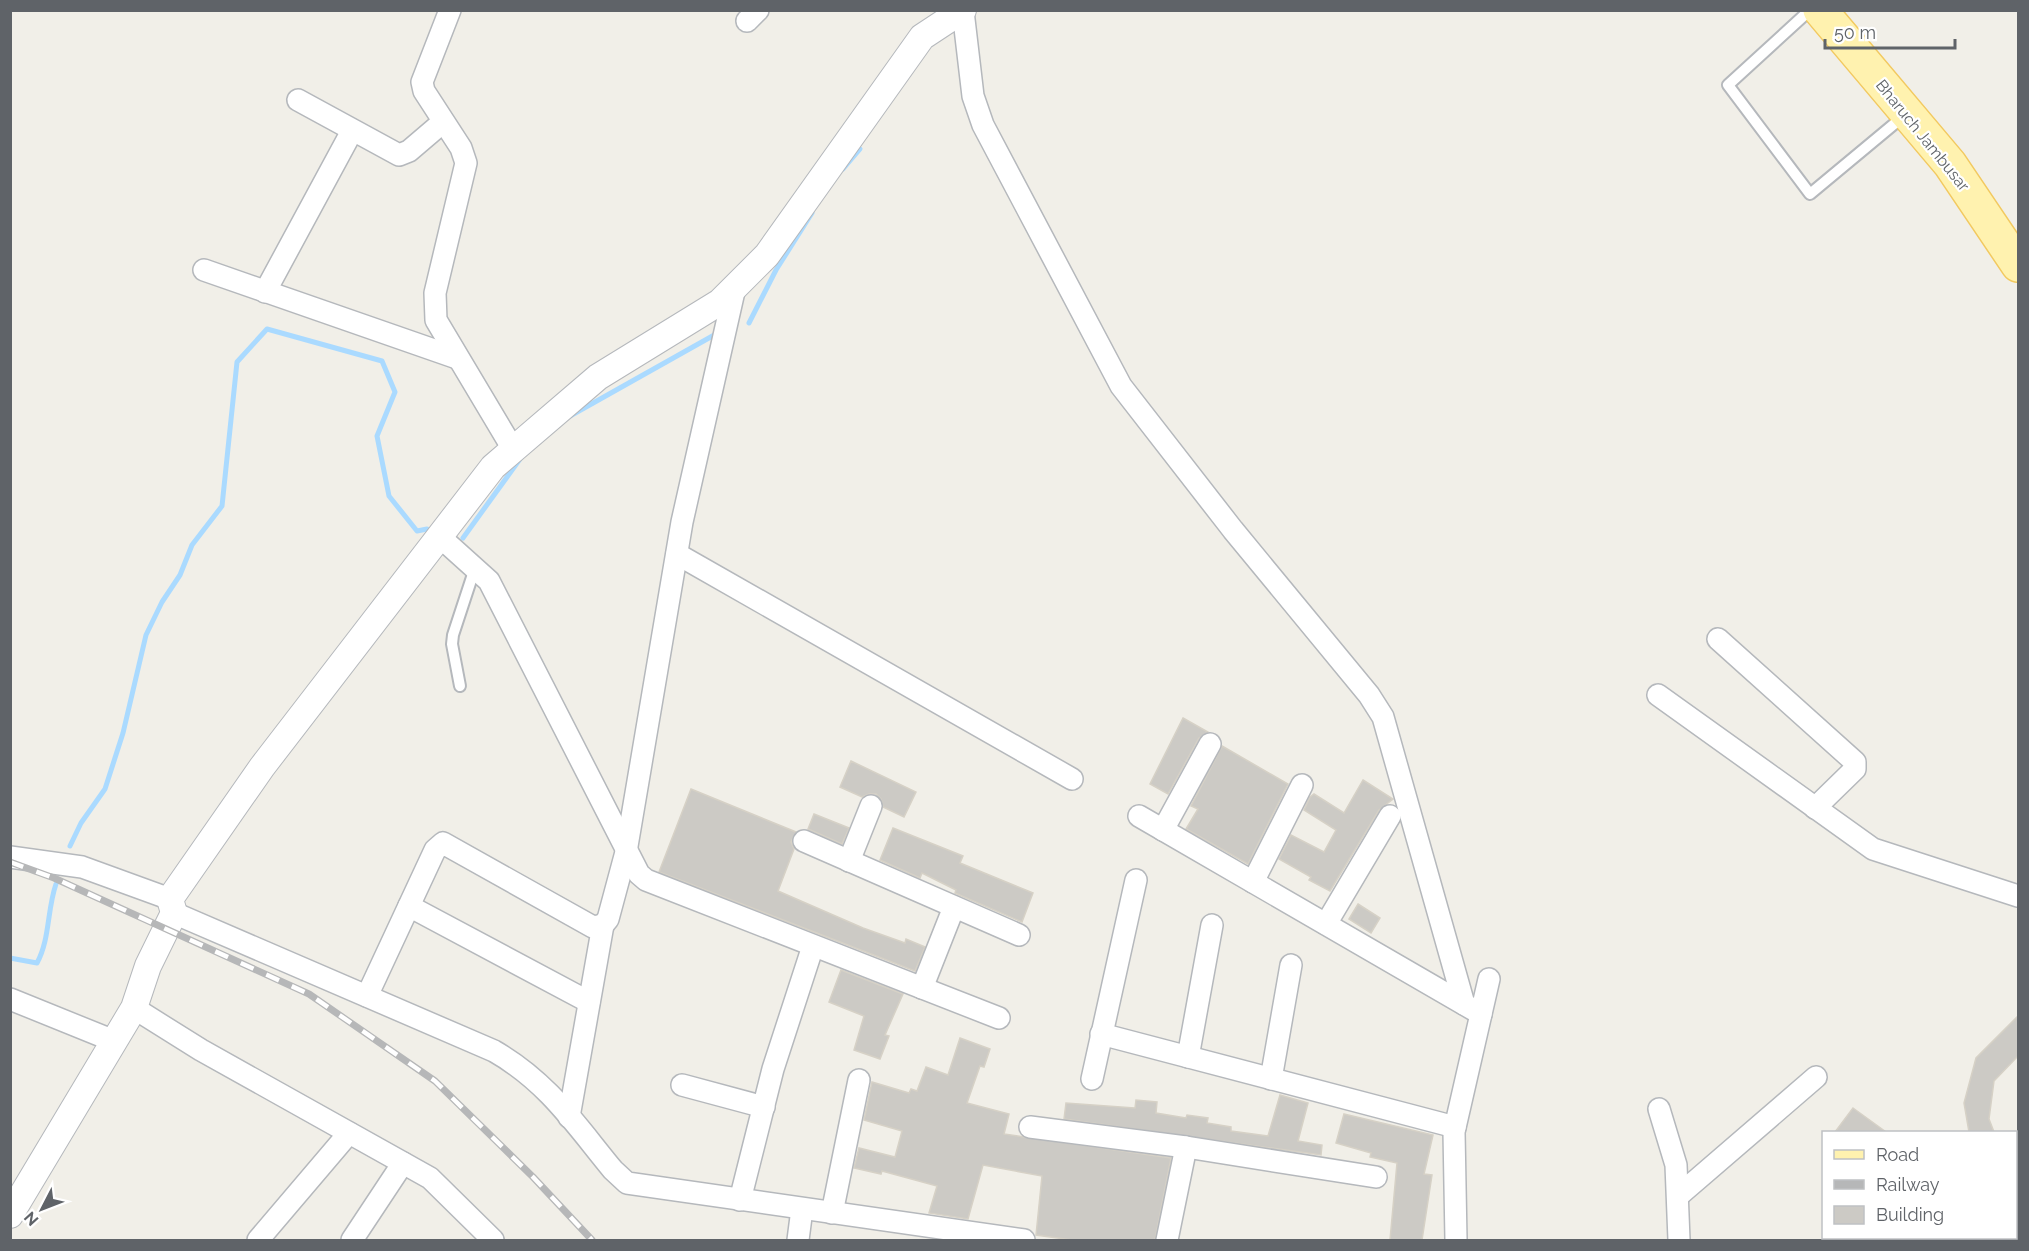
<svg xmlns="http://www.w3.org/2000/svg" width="2029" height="1251" viewBox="0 0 2029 1251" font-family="Raleway,sans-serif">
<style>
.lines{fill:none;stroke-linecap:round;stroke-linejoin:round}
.stream{stroke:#aadaff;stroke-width:5}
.building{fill:#cccac5;stroke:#d6d1c6;stroke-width:1.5}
.service-casing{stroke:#b5b8bc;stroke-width:14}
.minor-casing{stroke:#b5b8bc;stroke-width:24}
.tertiary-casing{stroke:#b5b8bc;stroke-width:28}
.primary-casing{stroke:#f2c960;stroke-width:36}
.service{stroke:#fff;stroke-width:10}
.minor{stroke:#fff;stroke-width:21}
.tertiary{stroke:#fff;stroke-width:26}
.primary{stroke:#fff2af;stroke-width:33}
.rail-casing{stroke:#b6b7b8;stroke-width:7}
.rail{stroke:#fff;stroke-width:4.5;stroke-dasharray:14;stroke-linecap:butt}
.labels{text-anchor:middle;stroke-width:4.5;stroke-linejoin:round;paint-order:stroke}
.street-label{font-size:16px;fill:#5f6368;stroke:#fff}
</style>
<rect width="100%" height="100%" fill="#f1efe8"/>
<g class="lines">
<!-- stream -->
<g class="stream">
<path d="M843,169l17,-20"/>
<path d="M749,323l27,-53 36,-57"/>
<path d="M570,416l146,-82"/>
<path d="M463,538l57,-79"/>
<path d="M70,846l11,-23 24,-34 18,-56 23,-98 16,-33 18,-27 12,-30 30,-39 15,-144 30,-33 115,32 13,31 -18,44 12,60 28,35 10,-2"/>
<path d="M10,958l27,5c13,-24 10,-53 19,-79"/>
</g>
</g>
<!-- building -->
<g class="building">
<path d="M1183,718l25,14 -9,6 -31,56 -18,-10z"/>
<path d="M1222,746l66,38 -40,80 -62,-35 12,-20 -7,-3z"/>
<path d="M851,761l65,31 -12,25 -21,-10 -2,-8 -5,-5h-7l-7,3 -22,-10z"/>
<path d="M1363,780l30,19 -14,11 -49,81 -21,-11 2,-3 -32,-18 12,-24 33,17 12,-22 -32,-20 6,-13 4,-3 30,19z"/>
<path d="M691,789l105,43 -5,10 3,7 -16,42 85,37 42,15 1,-4 19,8 -10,24 -256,-99z"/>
<path d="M814,814l35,14 -7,16 -34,-15z"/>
<path d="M893,828l70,28 -3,7 73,30 -11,29 -67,-29 1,-3 -34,-17 -2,5 -40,-18z"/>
<path d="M1358,904l22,14 -9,15 -22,-14z"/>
<path d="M841,970l62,24 -18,41 4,1 -9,23 -26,-9 10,-34 -35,-14z"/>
<path d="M2019,1015v40l-25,26 -5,38 5,13h-25l-5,-29 12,-45z"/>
<path d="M960,1038l30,11 -6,18 -4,-1 -13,37 42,11 -5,20 167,24 -16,82h-83l-36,-5 6,-59 -59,-11 -15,54 -39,-6 8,-27 -55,-15 -1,3 -27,-6 5,-20 36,9 7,-26 -38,-11 8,-38 37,11 2,-4 6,2 9,-24 22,8z"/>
<path d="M1280,1095l28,8 -10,38 24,4 -1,10 -257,-36 2,-16 69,5 1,-8 21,2 -1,11 30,5 1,-3 21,3 -1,5 24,4v4l37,5z"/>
<path d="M1853,1108l33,24h-51z"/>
<path d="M1344,1114l89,21 -9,39 8,1 -10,65h-32l7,-77 -27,-6 1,-4 -35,-10z"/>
</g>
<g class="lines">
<!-- service casing -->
<g class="service-casing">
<g id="service">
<path d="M1810,10l-82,75 82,109 95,-79"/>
<path d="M460,686l-8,-42 1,-9 22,-67"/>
</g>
</g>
<!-- minor casing -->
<g class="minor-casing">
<g id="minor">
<path d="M450,10l-28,72 2,9 37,57 5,15 -31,130 1,27 77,129"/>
<path d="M963,11l10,85 10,29 138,261 112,144 136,165 14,22 81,287"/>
<path d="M747,21l11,-11"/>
<path d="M298,100l101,55 10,-4 34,-29"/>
<path d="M204,270l253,88"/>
<path d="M265,292l87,-161"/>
<path d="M439,536l50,45 150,293 7,6 353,138"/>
<path d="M677,554l395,225"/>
<path d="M1718,639l137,123v7l-40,39"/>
<path d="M1658,695l215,154 145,47"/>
<path d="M1139,816l342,198"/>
<path d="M1163,830l47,-86"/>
<path d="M804,841l215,94"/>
<path d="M10,857l72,10 88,32"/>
<path d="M849,861l22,-55"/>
<path d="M1253,882l49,-97"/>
<path d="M409,906l180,96"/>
<path d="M174,913l320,138c54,31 81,73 119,119l14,13 397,57"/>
<path d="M1326,924l64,-108"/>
<path d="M922,988l32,-81"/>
<path d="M367,996l68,-146 8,-7 150,84 10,-2 5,-6 18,-67 56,-330 53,-235"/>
<path d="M10,999l104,42"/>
<path d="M134,1008l67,42 229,128 63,62"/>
<path d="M1101,1034l354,93"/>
<path d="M1188,1057l24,-132"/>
<path d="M1092,1079l44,-199"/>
<path d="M1271,1079l20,-114"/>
<path d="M682,1085l82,22"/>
<path d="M1659,1109l17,56 3,75"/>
<path d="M569,1117l34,-192"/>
<path d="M1030,1127l156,20 190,30"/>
<path d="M1678,1196l138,-119"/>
<path d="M740,1200l33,-131 40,-123"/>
<path d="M832,1213l27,-133"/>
<path d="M258,1240l91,-107"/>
<path d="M352,1240l51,-77"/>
<path d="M798,1240l4,-31"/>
<path d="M1167,1240l19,-93"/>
<path d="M1456,1240l-2,-108 35,-153"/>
</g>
</g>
<!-- tertiary casing -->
<g class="tertiary-casing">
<path id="tertiary" d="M10,1215l124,-207 14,-42 26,-53 -4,-14 92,-132 231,-300 105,-90 122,-75 47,-47 155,-218 41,-27"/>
</g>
<!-- primary casing -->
<g class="primary-casing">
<path id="primary" d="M1820,10l130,154 68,101"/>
</g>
<!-- service -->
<use href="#service" class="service"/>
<!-- minor -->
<use href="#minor" class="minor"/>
<!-- tertiary -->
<use href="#tertiary" class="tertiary"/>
<!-- primary -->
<use href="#primary" class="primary"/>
<!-- rail casing -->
<g class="rail-casing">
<path id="rail" d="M10,862l44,16 255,116 126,87 98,96 59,63"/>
</g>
<!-- rail -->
<use href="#rail" class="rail"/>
</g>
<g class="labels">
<!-- street labels -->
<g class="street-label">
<text transform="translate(1923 135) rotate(51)" y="6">Bharuch Jambusar</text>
</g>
</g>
<!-- border -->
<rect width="2029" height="1251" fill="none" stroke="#5f6368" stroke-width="24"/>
<!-- legend -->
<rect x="1822" y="1131" width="195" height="108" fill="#ffffff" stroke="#bfc1c3" stroke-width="1.5"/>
<rect x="1834" y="1150" width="30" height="9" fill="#fff2af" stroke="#bfc1c3" stroke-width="1.5"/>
<text x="1876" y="1161" font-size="18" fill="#5f6368">Road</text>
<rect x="1834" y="1180" width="30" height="9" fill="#b6b7b8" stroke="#bfc1c3" stroke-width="1.5"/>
<text x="1876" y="1191" font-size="18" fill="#5f6368">Railway</text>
<rect x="1834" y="1206" width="30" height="18" fill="#cccac5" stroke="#bfc1c3" stroke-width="1.5"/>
<text x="1876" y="1221" font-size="18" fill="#5f6368">Building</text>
<!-- north arrow -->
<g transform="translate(42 1209) rotate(228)" stroke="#ffffff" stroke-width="4.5" paint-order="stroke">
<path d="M0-4.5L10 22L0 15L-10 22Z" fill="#5f6368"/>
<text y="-9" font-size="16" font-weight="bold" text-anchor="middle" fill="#5f6368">N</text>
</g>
<!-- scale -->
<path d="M1825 39v9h130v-9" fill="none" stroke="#5f6368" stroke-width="3"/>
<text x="1834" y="39" font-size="18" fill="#5f6368" stroke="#ffffff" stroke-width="4.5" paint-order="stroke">50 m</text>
</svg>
